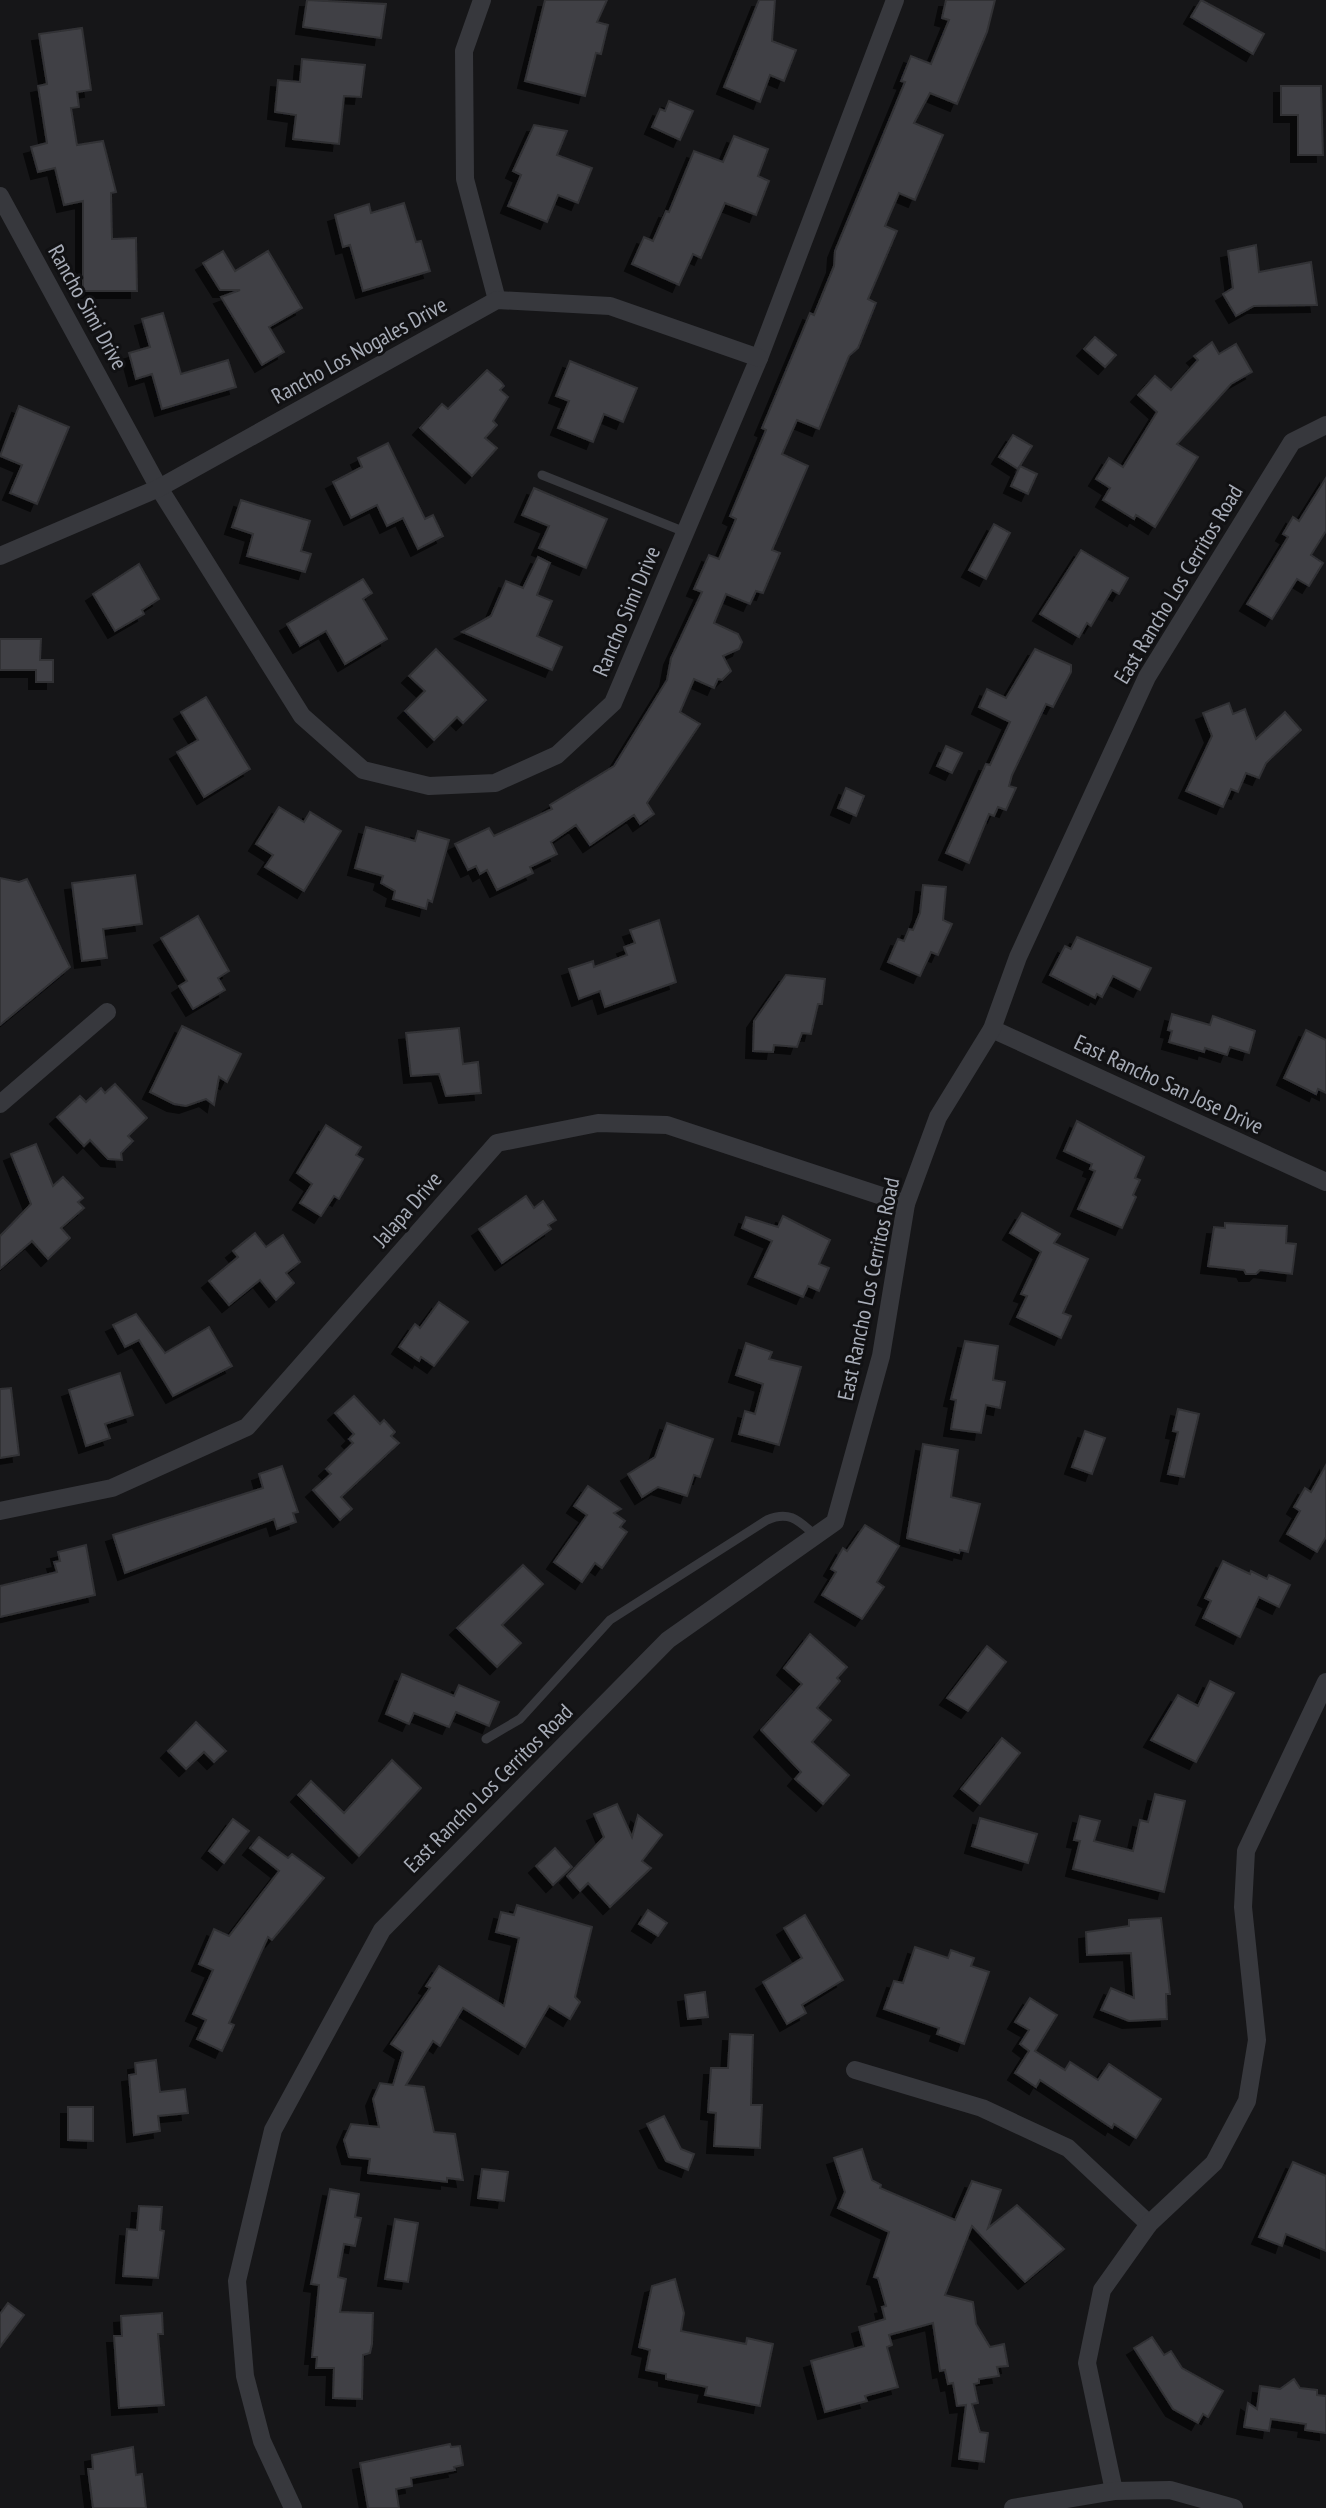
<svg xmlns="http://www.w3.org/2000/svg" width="1326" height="2508" viewBox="0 0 1326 2508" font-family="'PT Sans Narrow',sans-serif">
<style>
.building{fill:#404145;stroke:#303034;stroke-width:2;filter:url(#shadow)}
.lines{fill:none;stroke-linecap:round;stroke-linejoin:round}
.lane{stroke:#37383d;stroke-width:9}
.street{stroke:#37383d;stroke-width:18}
.labels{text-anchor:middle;stroke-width:6;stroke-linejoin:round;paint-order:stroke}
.street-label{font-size:22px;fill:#a8adb8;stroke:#111113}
</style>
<defs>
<filter id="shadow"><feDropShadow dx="-7" dy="7" stdDeviation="0" flood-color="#0009"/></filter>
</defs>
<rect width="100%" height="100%" fill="#161618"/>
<!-- building -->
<g class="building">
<path d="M307,0l79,4 -5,34 -78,-11z"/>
<path d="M545,0h62l-10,22 11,3 -7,29 -5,-1 -11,43 -60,-15z"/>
<path d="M759,0h16l-3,41 24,9 -12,31 -14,-6 -10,27 -36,-15z"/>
<path d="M946,0h49l-8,32 -30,72 -27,-11 -16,30 29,12 -28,65 -16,-7 -14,33 12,5 -29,68 8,4 -18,45 -9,8 -30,73 -22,-9 -15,34 26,12 -36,84 8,3 -17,40 -7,-2 -6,13 -24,-10 -12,29 24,11 4,8 -3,7 -16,7 8,15 -9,9 -4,-1 -4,9 -20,-9 -14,33 20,12 -53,79 7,11 -14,10 -6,-9 -44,30 -14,-20 -25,17 6,12 -27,13 3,6 -36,17 -10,-20 -7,4 -4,-8 -8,4 -13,-26 34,-16 5,8 58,-27 -2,-4 64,-39 53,-86 4,-22 31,-66 -8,-3 15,-34 10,4 17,-40 -6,-3 36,-86 -4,-2 48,-115 4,2 20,-49 1,-15 70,-169 -4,-1 10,-25 20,8 18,-44 -7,-2z"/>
<path d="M1201,0l63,34 -11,20 -62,-37z"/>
<path d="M82,28l9,62 -14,2 2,15 -8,1 6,37 26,-4 13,51 -5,1 1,46 24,-1 1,53h-54v-90l-19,4 -9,-37 -17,4 -7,-25 16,-4 -9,-57 9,-2 -8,-50z"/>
<path d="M302,59l63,6 -4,32 -17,-1 -5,48 -46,-5 3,-24 -21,-3 3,-32 22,2z"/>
<path d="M1281,86h40l2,69h-25v-40h-17z"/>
<path d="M669,101l24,10 -13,29 -28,-13 8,-18 5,2z"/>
<path d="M534,125l33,6 -10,24 35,13 -14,35 -20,-8 -11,27 -39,-16 13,-31 -8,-4z"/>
<path d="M734,136l34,13 -10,27 11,5 -13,34 -31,-12 -24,55 -8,-4 -14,31 -47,-21 12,-27 9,4 13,-30 3,1 25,-61 29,11z"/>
<path d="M404,203l12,39 5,-1 9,30 -67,20 -13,-46 -7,2 -8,-32 34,-11 2,9z"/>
<path d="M1256,245l3,27 52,-10 6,43 -63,1 -18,10 -13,-22 10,-6 -5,-37z"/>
<path d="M223,251l12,20 33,-20 34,57 -33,19 15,25 -22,13 -41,-68 19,-7h-20l-17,-27z"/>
<path d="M163,313l18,61 47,-14 8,27 -74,22 -10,-35 -16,5 -7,-26 21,-6 -8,-28z"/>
<path d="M1095,337l21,18 -11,12 -21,-18z"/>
<path d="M1212,342l7,12 17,-10 16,28 -21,12 -54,60 21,13 -43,70 -19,-12 -2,4 -31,-19 7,-12 -14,-9 13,-21 14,9 34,-55 -19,-17 17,-19 16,14 27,-30 -4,-4z"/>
<path d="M570,361l67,27 -14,34 -19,-8 -11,28 -35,-14 11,-27 -13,-5z"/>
<path d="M487,370l14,12 3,4 -4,4 8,7 -15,24 4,4 -12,13 12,10 -25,28 -52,-48 22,-24 6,5z"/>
<path d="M19,406l50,21 -32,77 -27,-11 12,-28 -22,-9z"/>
<path d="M1013,435l19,11 -14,23 -19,-12z"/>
<path d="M388,443l37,76 8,-4 10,21 -25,13 -15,-31 -16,8 -10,-21 -26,13 -18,-36 29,-15 -4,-9z"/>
<path d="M1020,466l17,8 -9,20 -17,-8z"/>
<path d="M1326,478v53l-15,24 12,8 -14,23 -12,-7 -25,40 -25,-15 41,-67 -5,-3 10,-17 6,4z"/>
<path d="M534,488l73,31 -21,49 -47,-20 10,-22 -27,-11z"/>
<path d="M241,500l69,21 -9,30 10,3 -6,18 -58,-16 6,-22 -21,-7z"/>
<path d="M994,524l16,9 -24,46 -17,-9z"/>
<path d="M1081,550l47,28 -9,16 -7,-4 -21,36 -4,-3 -8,14 -39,-23z"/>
<path d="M538,557l12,6 -13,32 15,6 -15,35 25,11 -10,23 -90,-38 29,-16 15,-35 17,7z"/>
<path d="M139,564l20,35 -17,11 2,4 -29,17 -22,-37z"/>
<path d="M363,579l9,14 -9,6 24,40 -42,25 -19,-33 -26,15 -13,-22z"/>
<path d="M0,639h41l-1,21h13v22h-17v-12h-36z"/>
<path d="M436,649l50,51 -23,23 -6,-6 -23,23 -29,-29 20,-20 -16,-15z"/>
<path d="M1035,649l36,16v7l-18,35 -7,-3 -34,71 -3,11 7,2 -10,22 -8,-3 -4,9 -5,-2 -20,49 -23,-10 40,-89 4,1 20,-43 -31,-15 8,-18 19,9z"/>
<path d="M206,697l44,72 -46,28 -27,-45 21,-12 -17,-28z"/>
<path d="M1229,703l4,11 12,-5 11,30 29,-27 16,18 -35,33 -7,15 -13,-5 -8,19 -7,-3 -8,18 -37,-16 26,-55 -9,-23z"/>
<path d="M946,746l16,7 -10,20 -15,-7z"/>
<path d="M846,788l18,8 -8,20 -18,-8z"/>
<path d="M279,807l25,15 6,-10 31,19 -37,60 -39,-24 8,-12 -17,-11z"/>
<path d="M366,827l49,14 3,-10 31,9 -17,62 -4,-2 -2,9 -33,-10 2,-8 -14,-8 2,-7 -28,-8z"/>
<path d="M135,875l7,49 -39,5 4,29 -25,3 -10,-78z"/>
<path d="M0,878l19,4 8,-3 43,88 -70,58z"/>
<path d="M923,885l23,2 -3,33 9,4 -14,31 -7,-3 -11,24 -32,-14 10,-23 6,2 5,-12 4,1 7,-17z"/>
<path d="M198,916l31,55 -11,7 7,12 -32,19 -14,-23 8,-5 -26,-43z"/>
<path d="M659,920l17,62 -71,25 -5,-16 -21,8 -10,-30 24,-8 1,6 33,-12 -3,-8 11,-4 -5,-13z"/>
<path d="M1077,937l74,31 -11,22 -27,-14 -11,21 -5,-3 -2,4 -45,-23 15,-29 6,3z"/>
<path d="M786,975l39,4 -3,25h-4l-7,30 -9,-1 -5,14 -23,-2 -1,7 -20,-1 1,-30z"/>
<path d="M1172,1014l38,11 3,-9 42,15 -6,22 -19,-6 -3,8 -22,-7 -1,4 -35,-10 3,-11 -4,-1z"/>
<path d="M182,1026l59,28 -14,28 -8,-5 -5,28 -8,-6 -20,7 -12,-2 -24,-12z"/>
<path d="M459,1028l4,36 15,-2 3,31 -35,3 -7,-22 -28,2 -5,-43z"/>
<path d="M1306,1030l20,10v53l-8,-4 -2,5 -32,-16z"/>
<path d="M115,1084l32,34 -19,18 5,5 -12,12 1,7 -14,-1 -18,-19 -6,6 -27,-29 23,-21 6,6 15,-14 4,5z"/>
<path d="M1077,1121l67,36 -9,21 5,2 -7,15 3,2 -14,31 -44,-19 17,-38 -5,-2 2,-5 -28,-13z"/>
<path d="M326,1125l35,22 -5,8 7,4 -24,40 -5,-3 -13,20 -21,-13 12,-19 -15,-11z"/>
<path d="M36,1144l17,42 10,-9 20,21 -5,4 6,6 -23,20 9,10 -22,21 -16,-18 -32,28v-33l31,-32 -20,-50z"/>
<path d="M526,1196l8,12 9,-7 13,19 -8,5 3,4 -49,34 -23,-34z"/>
<path d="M1022,1213l38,21 -6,9 34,16 -25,54 8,3 -10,22 -44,-21 10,-21 -6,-2 20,-42 -31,-19z"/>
<path d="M783,1216l47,24 -11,24 10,4 -10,23 -11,-5 -5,11 -48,-20 17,-36 -30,-13 4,-11 32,10z"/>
<path d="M1225,1223l62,3 -1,17 10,1 -4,30 -32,-4 -4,4h-10l-2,-4 -36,-4 6,-39 11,1z"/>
<path d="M255,1233l11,14 17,-12 17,27 -14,11 8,10 -18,17 -16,-20 -31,25 -20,-24 29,-24 -5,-6z"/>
<path d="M439,1302l29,20 -34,44 -13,-9 -2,4 -20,-14 16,-23 5,4z"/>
<path d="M136,1314l29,39 44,-26 23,39 -59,30 -34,-56 -14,7 -12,-22z"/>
<path d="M965,1341l33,5 -5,34 12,2 -5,26 -14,-3 -5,28 -30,-4 5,-29 -5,-1z"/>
<path d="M746,1343l26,9 -3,7 32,8 -22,78 -40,-11 6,-23 10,3 8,-30 -27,-9z"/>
<path d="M120,1373l13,42 -28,9 5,14 -24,8 -17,-56z"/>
<path d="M11,1388l8,67 -19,3v-69z"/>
<path d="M354,1396l26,28 4,-4 11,12 -4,4 8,7 -58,54 11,12 -12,11 -27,-30 18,-16 -5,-5 27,-26 -4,-4 5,-5 -19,-21z"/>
<path d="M1178,1409l21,5 -15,63 -16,-3 10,-42 -5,-1z"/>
<path d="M667,1423l46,16 -13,38 -6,-2 -7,21 -29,-9 -16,10 -14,-23 27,-17z"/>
<path d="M1085,1431l20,7 -13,36 -20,-7z"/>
<path d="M923,1444l35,6 -7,47 29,7 -12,48 -8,-2 -1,3 -52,-15z"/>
<path d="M1326,1465v72l-9,15 -30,-18 13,-23 -6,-4 11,-19 6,4z"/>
<path d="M282,1466l16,46 -5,1 3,9 -19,7 -3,-10 -149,54 -12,-38 150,-47 -4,-14z"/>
<path d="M588,1486l33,23 -7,4 11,8 -5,6 7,5 -25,36 -7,-5 -13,19 -28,-20 33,-47 -13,-9z"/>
<path d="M865,1525l34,21 -22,36 7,5 -22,32 -40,-24 14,-23 -5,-3 12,-21 4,3z"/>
<path d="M86,1545l9,50 -95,22v-31l57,-14 -3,-10 6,-1 -2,-9z"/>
<path d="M1223,1561l27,13 1,-3 16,8 2,-4 21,10 -11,22 -20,-10 -19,40 -37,-19 8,-17 -6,-3z"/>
<path d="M523,1565l20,19 -41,41 19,18 -24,24 -40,-39z"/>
<path d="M810,1634l37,33 -10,11 3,3 -23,27 14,12 -19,22 37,33 -26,29 -28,-25 6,-7 -40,-42 41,-46 -18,-16z"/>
<path d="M987,1646l19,16 -38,49 -21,-13z"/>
<path d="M402,1674l52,22 5,-11 40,17 -10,24 -33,-14 -7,15 -35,-14 -5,11 -23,-10z"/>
<path d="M1210,1681l24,12 -38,69 -45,-22 27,-45 20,11z"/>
<path d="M196,1722l30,29 -12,11 -10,-10 -18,17 -18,-18z"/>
<path d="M1002,1738l18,15 -40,51 -19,-15z"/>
<path d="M392,1760l29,28 -62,68 -61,-61 13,-14 33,32z"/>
<path d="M1155,1794l30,7 -21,91 -91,-23 7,-28 -6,-1 6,-24 20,5 -6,20 39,10 7,-31 8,2z"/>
<path d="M617,1804l15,33 6,-22 24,20 -20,26 9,7 -41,39 -22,-24 -8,8 -13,-15 37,-39 -10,-23z"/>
<path d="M980,1818l57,16 -9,29 -56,-17z"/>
<path d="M233,1819l16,12 -25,32 -15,-12z"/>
<path d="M259,1837l29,21 4,-4 32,24 -52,62 -4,-3 -39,86 5,2 -12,26 -25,-12 9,-19 -13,-6 20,-44 -14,-6 15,-35 15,7 50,-65 -29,-23z"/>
<path d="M555,1848l17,19 -19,18 -17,-19z"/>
<path d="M517,1905l75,22 -17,70 5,5 -10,17 -21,-13 -24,41 -62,-39 -23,38 -7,-5 -27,44 18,2 10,45 21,2 8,46 -16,-2v4l-79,-9 2,-14 -21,-2 -5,-17 7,-16 28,3 -6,-28 7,-16 13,2 10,-33 -12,-8 39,-56 -4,-2 13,-20 65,40 15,-68 -23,-6 5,-20 13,3z"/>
<path d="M648,1910l19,13 -9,13 -19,-12z"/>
<path d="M805,1915l38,65 -41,25 4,8 -19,11 -24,-42 39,-24 -18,-30z"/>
<path d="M1161,1918l9,76h-4l1,25 -38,2 -28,-11 10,-22 23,10 -3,-45 -44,2 -1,-23 43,-6v-6z"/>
<path d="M915,1947l33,11 3,-8 23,8 -3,8 18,6 -25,72 -27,-10 2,-6 -55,-19 10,-28 9,2z"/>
<path d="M705,1992l3,25 -20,2 -3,-24z"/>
<path d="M1030,1998l27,17 -22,36 30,19 5,-8 28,18 11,-16 52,35 -25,39 -22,-14 -2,4 -72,-48 -4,7 -21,-14 14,-22 -9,-7 9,-14 -14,-8z"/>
<path d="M730,2034l23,1 -2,70h11l-2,43 -46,-2 2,-33 -8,-1 3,-44h17z"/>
<path d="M156,2060l4,32 25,-3 3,24 -30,3 2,15 -26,4 -5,-60 7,-1 -1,-11z"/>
<path d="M68,2107h25v34l-25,-1z"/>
<path d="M664,2116l17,33 13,5 -6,16 -22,-9 -19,-37z"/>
<path d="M862,2149l10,31 9,5 -1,3 75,32 17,-39 29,9 -13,38 29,-23 47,44 -39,33 -53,-56 -27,69 28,7 3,22 14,23 14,-3 4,22 -11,1 2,9 -20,3v4l-5,1 4,19 -6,1 8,28 8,1 -4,29 -25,-3 7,-54 -9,1 -4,-23 -5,1 -3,-14 -5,1 -7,-48 -44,12 3,10 -5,2 11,40 -33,9 2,5 -42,11 -14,-51 53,-15 -5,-19 26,-8 -3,-12 4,-1 -8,-28 -4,-1 15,-45 -51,-24 7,-16 -11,-34z"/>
<path d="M1293,2162l33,14v75l-40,-17 -4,12 -23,-9z"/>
<path d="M482,2169l26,3 -4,29 -26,-3z"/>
<path d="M330,2189l29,5 -4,23 6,1 -6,28 -11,-2 -6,33 8,2 -6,33 33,1 -1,31 -2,9 -7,2 -1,44 -29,-1 1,-30h-18l1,-11h-5l7,-72 -8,-1z"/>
<path d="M139,2206l23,1 -2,23 4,1 -6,47 -35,-2 4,-47 10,1z"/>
<path d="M395,2219l23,4 -10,59 -23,-3z"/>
<path d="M675,2279l9,34 -3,18 65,13 1,-6 26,6 -13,62 -55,-11 2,-8 -41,-8v-5l-20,-4 4,-20 -11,-3 13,-61z"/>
<path d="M8,2303l16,12 -24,32v-33z"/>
<path d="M162,2313l1,21h-5l6,71 -45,3 -5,-72h8l-1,-20z"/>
<path d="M1152,2337l12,18 7,-4 11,17 41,23 -15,26 -5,-3 -5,9 -25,-14 -39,-61z"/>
<path d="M1294,2379l6,9 17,2v5l9,1v37l-21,-3 1,-6 -35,-5 -2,12 -25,-4 4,-24 9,6 3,-23 20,3z"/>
<path d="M450,2444l1,3 9,-1 3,19 -9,2 1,3 -44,8 1,8 -16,3 3,19h-31l-8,-45z"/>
<path d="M133,2447l3,28 6,-1 4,34h-53l-5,-39h5l-1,-14z"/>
</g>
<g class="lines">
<!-- lane -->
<g class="lane">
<path d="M542,475l143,57"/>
<path d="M486,1739l34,-20 90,-99 157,-100c23,-10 32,1 49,16"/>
</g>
<!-- street -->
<g class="street">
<path d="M482,0l-18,51 1,128 32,121"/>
<path d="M0,196l159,292 143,228 61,54 66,16 66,-3 62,-28 56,-52 146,-345 136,-358"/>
<path d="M0,556l159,-68 338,-188 113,6 149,52"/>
<path d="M992,1029l334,153"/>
<path d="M0,1104l107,-92"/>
<path d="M0,1511l112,-23 135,-61 250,-284 101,-20 69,2 239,79"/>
<path d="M855,2070l127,38 86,40 81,76"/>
<path d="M1114,2491l-27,-128 15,-73 47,-66 65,-61 33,-62 10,-61 -14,-133 3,-56 80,-169"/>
<path d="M293,2508l-31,-67 -17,-65 -8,-95 36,-151 109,-200 286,-290 167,-118 46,-166 25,-152 32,-87 54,-88 26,-72 129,-280 145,-235 34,-17"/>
<path d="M1013,2508l101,-17 56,-1 64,18"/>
</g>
</g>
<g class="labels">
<!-- street labels -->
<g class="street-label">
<text transform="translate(88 307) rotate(61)" y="8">Rancho Simi Drive</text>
<text transform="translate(359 350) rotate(-29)" y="8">Rancho Los Nogales Drive</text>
<text transform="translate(1178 584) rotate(-59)" y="8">East Rancho Los Cerritos Road</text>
<text transform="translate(626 611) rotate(-67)" y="8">Rancho Simi Drive</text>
<text transform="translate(1169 1084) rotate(25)" y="8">East Rancho San Jose Drive</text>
<text transform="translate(407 1209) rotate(-49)" y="8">Jalapa Drive</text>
<text transform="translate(868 1289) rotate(-78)" y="8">East Rancho Los Cerritos Road</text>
<text transform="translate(488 1788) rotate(-45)" y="8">East Rancho Los Cerritos Road</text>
</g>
</g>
</svg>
